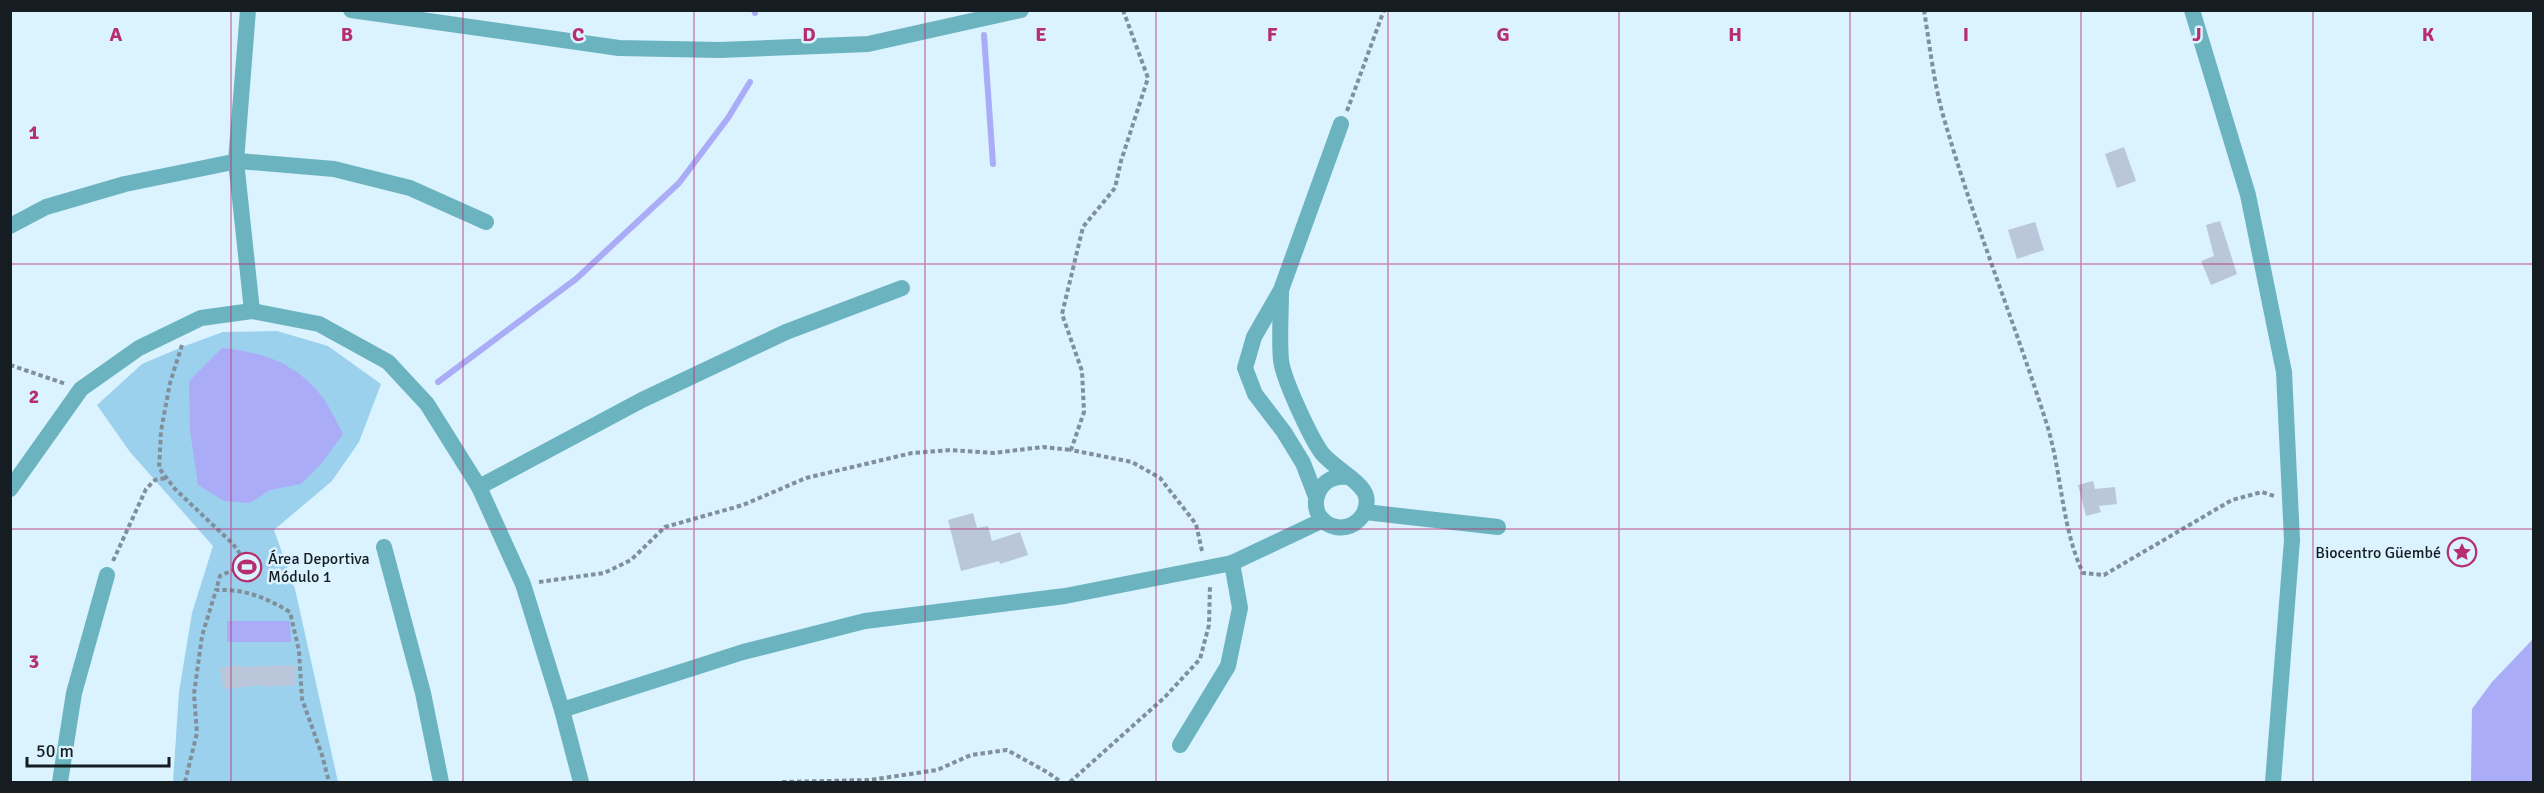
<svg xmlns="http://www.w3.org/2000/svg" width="2544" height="793" viewBox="0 0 2544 793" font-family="Signika,sans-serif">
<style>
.green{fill:#9cd1ee}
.water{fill:#aaacf7}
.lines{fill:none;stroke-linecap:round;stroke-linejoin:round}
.stream{stroke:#aaacf7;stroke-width:6}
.building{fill:#bac7da}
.path{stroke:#80909a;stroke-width:4;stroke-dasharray:4.5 3;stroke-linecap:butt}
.street{stroke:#6bb4bf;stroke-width:16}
.grid{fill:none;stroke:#b62e6d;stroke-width:1.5;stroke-opacity:0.55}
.labels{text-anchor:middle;stroke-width:5;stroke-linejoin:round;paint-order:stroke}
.poi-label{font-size:16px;fill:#151d22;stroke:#dbf2ff;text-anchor:end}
.grid-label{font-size:20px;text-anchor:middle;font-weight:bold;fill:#b62e6d;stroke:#dbf2ff;stroke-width:5;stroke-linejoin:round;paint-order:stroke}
</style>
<rect width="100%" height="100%" fill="#dbf2ff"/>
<!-- green -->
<path class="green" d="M277,331l51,15 53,38 -22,58 -27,39 -58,49 21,59 43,193h-165l6,-90 13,-79 21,-67 -83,-94 -33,-47 45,-41 40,-17 41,-15z"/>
<!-- water -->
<g class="water">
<path d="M222,348c39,4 72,14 98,46 9,11 16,27 23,40l-22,30 -20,20 -31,6 -20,13 -26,-2 -26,-16 -8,-54 -1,-50z"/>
<path d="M227,621h63l1,21h-64z"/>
<path d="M2533,639v143h-62l1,-73 20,-27z"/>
</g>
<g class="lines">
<!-- stream -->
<g class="stream">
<path d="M754,10l1,3"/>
<path d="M984,35l9,129"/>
<path d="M438,382l138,-103 103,-96 49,-65 22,-36"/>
</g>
</g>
<!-- building -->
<g class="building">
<path d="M2124,147l12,34 -19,7 -12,-34z"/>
<path d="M2220,221l17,53 -26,11 -10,-24 13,-5 -8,-31z"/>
<path d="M2035,222l9,28 -27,9 -9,-29z"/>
<path d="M2093,481l2,8 20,-2 2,17 -18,2 2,6 -15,4 -8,-31z"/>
<path d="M973,513l4,15 11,-2 4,15 28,-9 8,23 -28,9 -1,-3 -38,10 -13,-51z"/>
<path d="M239,665v2l56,-2 1,20 -33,2v-2l-40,4 -3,-21z"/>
</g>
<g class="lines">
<!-- path -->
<g class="path">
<path d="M1123,10l25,68 -27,83 -6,27 -32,39 -21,87 20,57 2,41 -13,38 61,12 28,16 36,46 6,27"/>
<path d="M1924,10c6,37 10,76 21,112 30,104 71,204 103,306 14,48 14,101 35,145l21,2 128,-75 30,-8 12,4"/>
<path d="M1347,111l37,-101"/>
<path d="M182,345l-12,38 -9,48 -2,37 16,21 58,55 10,14 -8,11 -15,7 -4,14"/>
<path d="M10,365l56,19"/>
<path d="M113,561l33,-72 9,-9 11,-2"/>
<path d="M539,582l65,-9 27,-13 34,-33 78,-22 63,-27 106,-25 39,-3 42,3 50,-6 28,3"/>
<path d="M185,782l12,-49 -3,-39 8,-58 14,-46c29,-1 49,7 74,22l9,39 3,48 20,56 7,27"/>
<path d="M782,782l88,-2 67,-10 34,-15 36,-5 40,22 14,10"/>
<path d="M1070,782l95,-85 35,-38 9,-34 1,-40"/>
</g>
<!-- street -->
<g class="street">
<path d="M248,10l-12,151 16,150"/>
<path d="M351,10l268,38 101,2 148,-6 153,-34"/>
<path d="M2192,10l56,185 36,177 8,168 -19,242"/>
<path d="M10,226l36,-19 79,-23 113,-23 96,8 76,19 76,34"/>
<path d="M1281,291c0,23 -2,47 0,69 2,19 29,76 40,92 11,15 41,29 45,44 4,18 -12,34 -30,31 -32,-6 -24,-55 12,-50"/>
<path d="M479,487l163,-87 144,-68 116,-44"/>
<path d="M10,489l71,-100 58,-41 62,-30 51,-7 67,13 69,38 39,42 52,83 44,97 39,126 19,72"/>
<path d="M1316,497l-13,-34 -19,-31 -29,-38 -10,-26 9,-31 27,-47 60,-166"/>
<path d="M1365,512l133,15"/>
<path d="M384,547l39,146 18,89"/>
<path d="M562,710l181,-58 122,-31 200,-25 167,-33 91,-43"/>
<path d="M1180,745l48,-79 12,-58 -8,-45"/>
<path d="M60,782l14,-89 33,-118"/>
</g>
</g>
<!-- grid -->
<path class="grid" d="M231,10v772M463,10v772M694,10v772M925,10v772M1156,10v772M1388,10v772M1619,10v772M1850,10v772M2081,10v772M2313,10v772M10,264h2524M10,529h2524"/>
<!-- icons -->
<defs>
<g id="sight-ring" transform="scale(1.5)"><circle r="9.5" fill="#dbf2ff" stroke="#b62e6d" stroke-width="1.5"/><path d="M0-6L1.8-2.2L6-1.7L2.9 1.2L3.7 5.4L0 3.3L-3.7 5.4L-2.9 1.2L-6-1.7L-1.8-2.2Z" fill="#b62e6d"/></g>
<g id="stadium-ring" transform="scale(1.5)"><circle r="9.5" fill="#dbf2ff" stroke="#b62e6d" stroke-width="1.5"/><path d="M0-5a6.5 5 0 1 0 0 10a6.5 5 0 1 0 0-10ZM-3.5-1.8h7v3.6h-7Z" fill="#b62e6d"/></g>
</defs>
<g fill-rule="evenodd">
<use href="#sight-ring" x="2462" y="552"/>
<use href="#stadium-ring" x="247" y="567"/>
</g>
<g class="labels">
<!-- poi labels -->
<g class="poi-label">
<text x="2441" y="558">Biocentro Güembé</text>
<text x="268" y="564" text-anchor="start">Área Deportiva<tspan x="268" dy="18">Módulo 1</tspan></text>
</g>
</g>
<g class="grid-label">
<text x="116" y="41">A</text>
<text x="347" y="41">B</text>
<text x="578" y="41">C</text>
<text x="809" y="41">D</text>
<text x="1041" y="41">E</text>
<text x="1272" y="41">F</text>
<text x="1503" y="41">G</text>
<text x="1735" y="41">H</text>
<text x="1966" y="41">I</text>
<text x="2197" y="41">J</text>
<text x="2428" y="41">K</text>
<text x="34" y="139">1</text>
<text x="34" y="403">2</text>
<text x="34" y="668">3</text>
</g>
<!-- border -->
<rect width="2544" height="793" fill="none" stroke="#151d22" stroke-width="24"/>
<!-- scale -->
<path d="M27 757v9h142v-9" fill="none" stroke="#151d22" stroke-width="3"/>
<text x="36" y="757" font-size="18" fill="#151d22" stroke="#dbf2ff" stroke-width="4.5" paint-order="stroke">50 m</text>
</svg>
